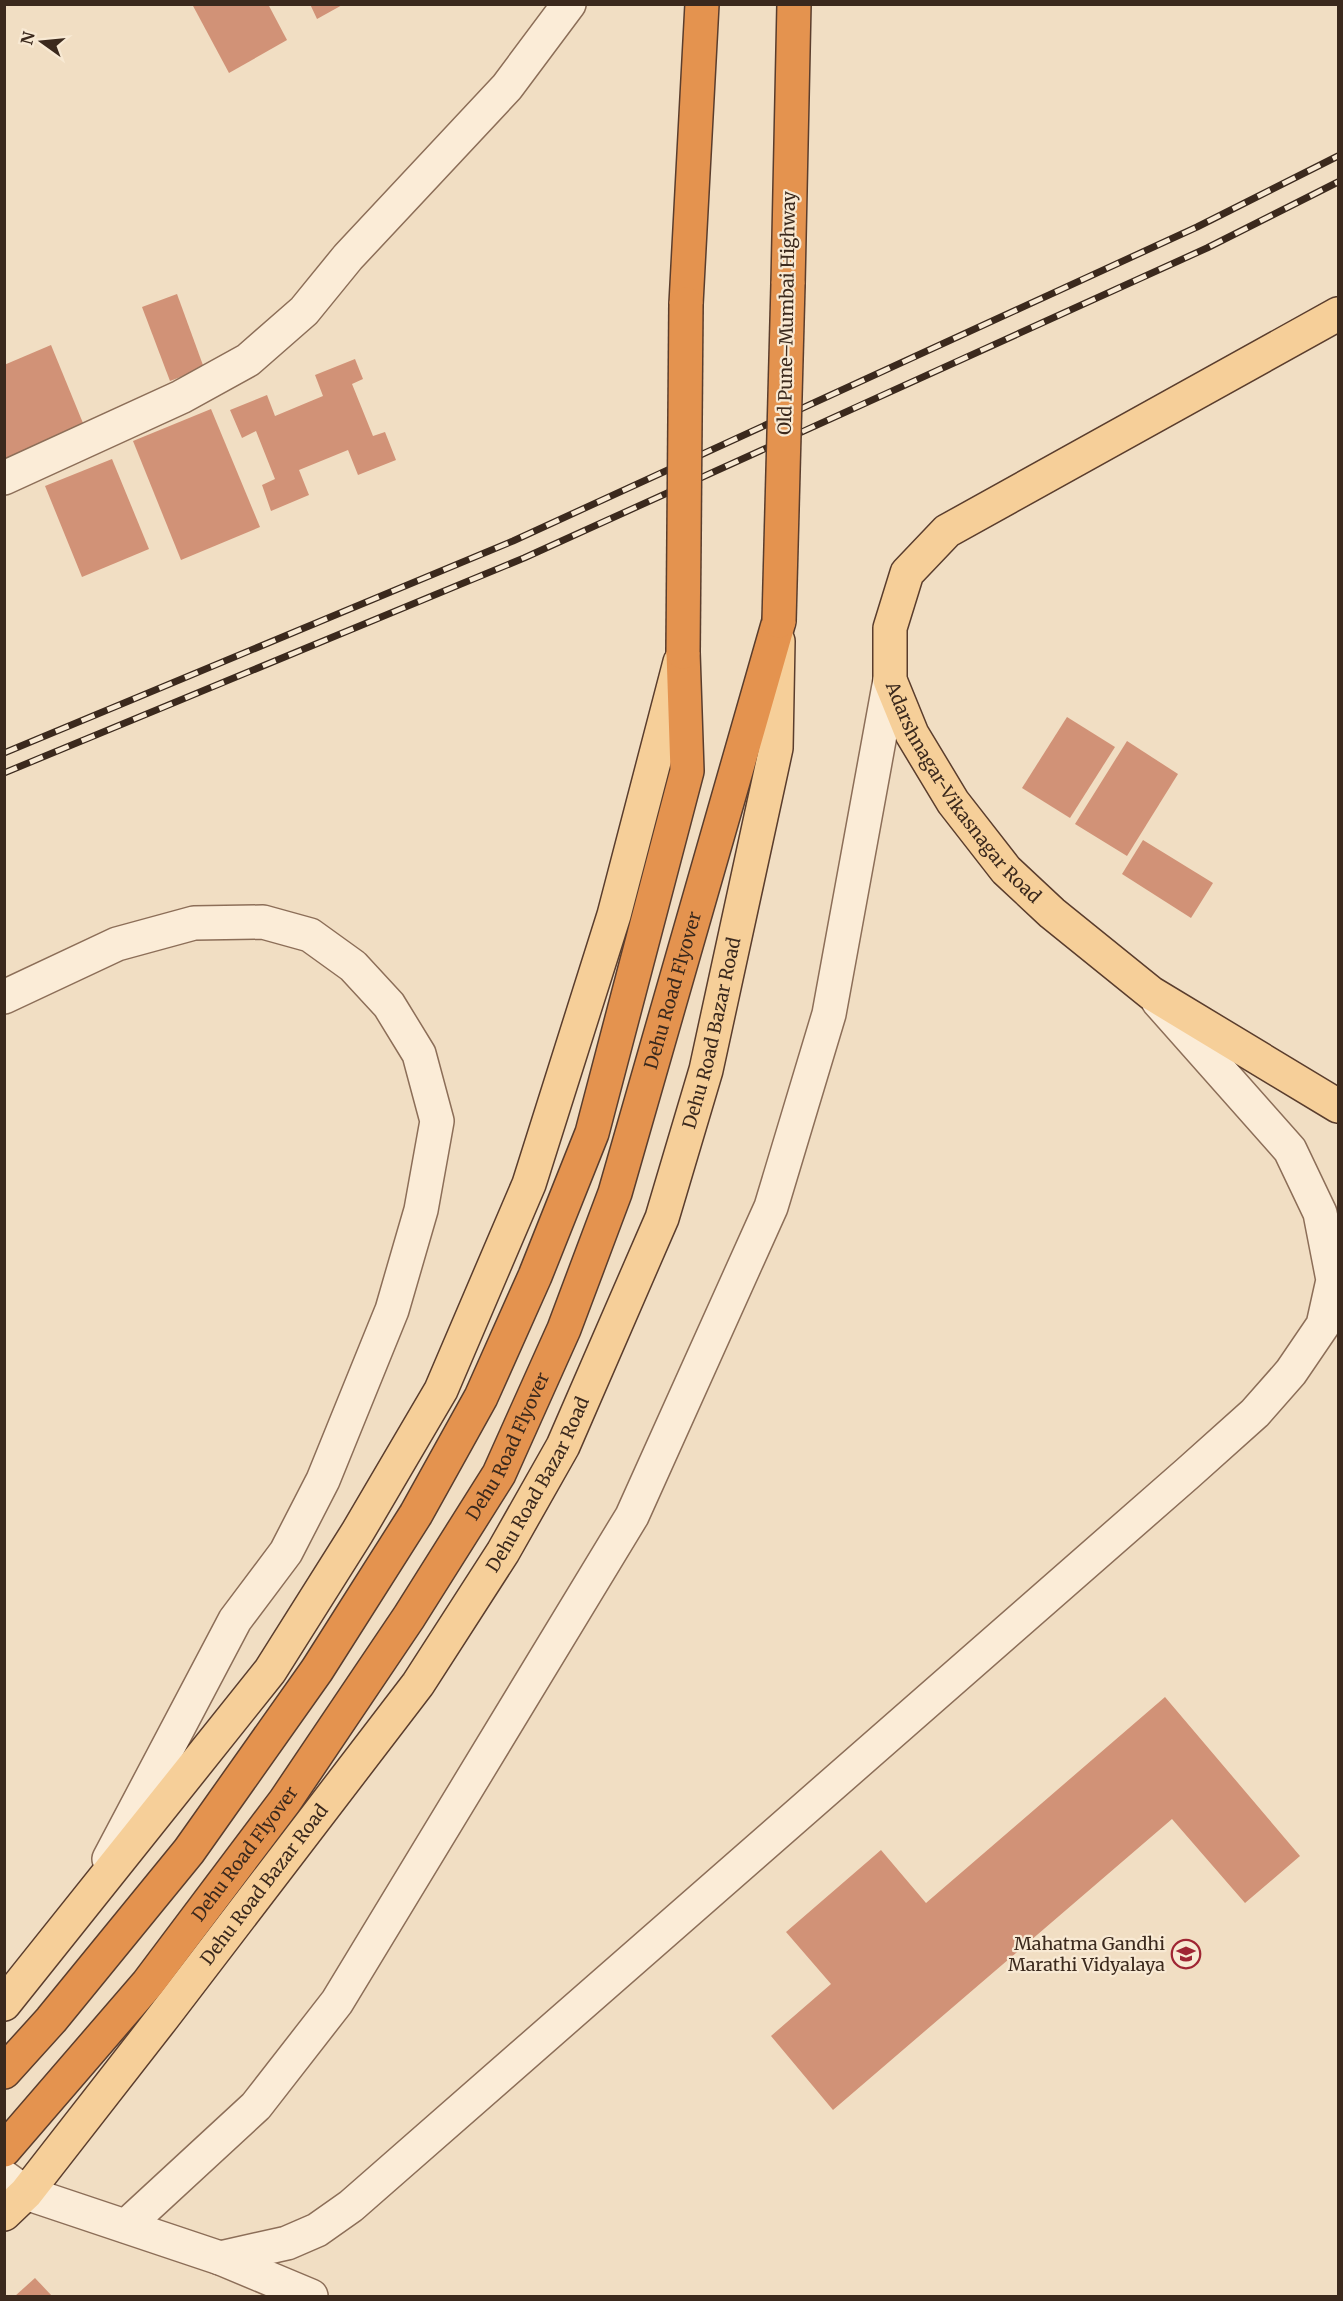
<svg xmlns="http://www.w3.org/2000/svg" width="1343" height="2301" viewBox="0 0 1343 2301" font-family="Merriweather,serif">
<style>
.building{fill:#d19277}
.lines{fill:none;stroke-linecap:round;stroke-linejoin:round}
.minor-casing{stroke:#8c6e58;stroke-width:36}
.major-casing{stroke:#5a3d2d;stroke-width:36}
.highway-casing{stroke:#5a3d2d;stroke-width:36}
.minor{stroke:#fbecd7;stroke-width:33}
.major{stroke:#f6cf99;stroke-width:33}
.highway{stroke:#e4934f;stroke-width:33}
.rail-casing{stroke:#3b291d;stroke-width:7}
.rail{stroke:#f8e9d3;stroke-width:4.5;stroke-dasharray:14;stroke-linecap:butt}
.highway-bridge-casing{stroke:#5a3d2d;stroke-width:36;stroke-linecap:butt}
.highway-bridge{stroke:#e4934f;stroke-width:33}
.labels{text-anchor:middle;stroke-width:4.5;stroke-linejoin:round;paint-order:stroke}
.street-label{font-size:18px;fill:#3b291d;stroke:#f8e9d3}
.poi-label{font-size:18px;fill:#3b291d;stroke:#f8e9d3;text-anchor:end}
</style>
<rect width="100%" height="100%" fill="#f1dec3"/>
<!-- building -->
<g class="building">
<path d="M192,4h76l19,36 -58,33z"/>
<path d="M310,4h34l-27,15z"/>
<path d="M177,294l27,74 -34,13 -28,-74z"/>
<path d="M51,345l34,83 -81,34v-97z"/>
<path d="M355,359l8,20 -11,5 21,52 12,-4 11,28 -38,15 -10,-25 -49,20 10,25 -38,16 -9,-26 13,-6 -19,-48 -14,7 -12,-28 37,-15 8,21 48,-20 -8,-21z"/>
<path d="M211,409l49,118 -79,33 -48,-119z"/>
<path d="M112,459l37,90 -67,28 -37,-91z"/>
<path d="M1067,717l48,30 -45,71 -48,-30z"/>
<path d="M1127,741l51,33 -51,82 -52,-32z"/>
<path d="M1143,840l70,43 -22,35 -69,-44z"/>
<path d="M1165,1697l135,159 -55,47 -73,-84 -339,291 -62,-74 60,-52 -45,-52 95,-82 45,53z"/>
<path d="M35,2278l17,18h-37z"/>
</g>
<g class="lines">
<!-- minor casing -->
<g class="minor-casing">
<g id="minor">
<path d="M4,478l177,-81 67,-37 56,-49 44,-54 159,-170 62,-83"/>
<path d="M4,997l113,-53 77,-21 69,-1 47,13 43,31 36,39 30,49 18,67 -16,89 -29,100 -69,170 -37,72 -51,68 -126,239"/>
<path d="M4,2177l22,16 194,65 91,38"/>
<path d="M126,2226l130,-120 81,-104 295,-486 139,-309 58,-193 61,-334"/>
<path d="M220,2258l67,-15 30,-13 34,-24 837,-733 67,-60 36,-41 32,-47 10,-45 -13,-67 -30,-63 -132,-149"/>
</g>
</g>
<!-- major casing -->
<g class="major-casing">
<g id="major">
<path id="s1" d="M1338,314l-391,217 -40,42 -17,55v52l22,54 41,68 53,68 46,43 99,80 187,113"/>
<path d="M4,2004l266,-333 87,-138 84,-143 88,-206 85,-269 66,-253"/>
<path id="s2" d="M4,2214l22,-21 138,-177 254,-332 85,-132 60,-106 99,-228 44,-148 70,-322 2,-107"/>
</g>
</g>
<!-- highway casing -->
<g class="highway-casing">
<g id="highway">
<path d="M788,284l6,-280"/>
<path d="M686,304l16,-300"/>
<path d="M4,2072l47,-52 138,-169 128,-181 99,-156 65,-117 54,-121 57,-143 95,-362 -4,-119"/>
<path id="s3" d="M4,2150l144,-167 137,-182 124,-184 90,-143 65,-145 51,-136 164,-572"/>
</g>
</g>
<!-- minor -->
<use href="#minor" class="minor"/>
<!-- major -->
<use href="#major" class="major"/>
<!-- highway -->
<use href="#highway" class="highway"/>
<!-- rail casing -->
<g class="rail-casing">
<g id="rail">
<path d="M4,753l509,-212 684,-314 141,-71"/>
<path d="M4,773l520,-215 683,-310 131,-66"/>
</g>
</g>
<!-- rail -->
<use href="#rail" class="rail"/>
<!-- highway-bridge casing -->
<g class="highway-bridge-casing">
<g id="highway-bridge">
<path d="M779,621l9,-337"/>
<path d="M683,652l3,-348"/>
</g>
</g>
<!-- highway-bridge -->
<use href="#highway-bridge" class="highway-bridge"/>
</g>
<!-- icons -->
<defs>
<g id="school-ring" transform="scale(1.5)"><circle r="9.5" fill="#f8e9d3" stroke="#9f2533" stroke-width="1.5"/><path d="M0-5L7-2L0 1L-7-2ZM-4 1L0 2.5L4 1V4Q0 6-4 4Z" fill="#9f2533"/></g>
</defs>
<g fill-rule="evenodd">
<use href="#school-ring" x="1186" y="1954"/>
</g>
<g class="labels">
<!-- street labels -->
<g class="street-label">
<text transform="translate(787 313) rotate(-89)" y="6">Old Pune–Mumbai Highway</text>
<text dy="6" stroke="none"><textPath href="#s1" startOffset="750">Adarshnagar-Vikasnagar Road</textPath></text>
<text dy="6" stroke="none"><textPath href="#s3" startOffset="1354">Dehu Road Flyover</textPath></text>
<text dy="6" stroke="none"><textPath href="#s2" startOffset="1392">Dehu Road Bazar Road</textPath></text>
<text dy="6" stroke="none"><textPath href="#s3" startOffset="868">Dehu Road Flyover</textPath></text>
<text dy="6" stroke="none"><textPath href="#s2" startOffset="906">Dehu Road Bazar Road</textPath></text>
<text dy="6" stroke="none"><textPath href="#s3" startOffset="382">Dehu Road Flyover</textPath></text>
<text dy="6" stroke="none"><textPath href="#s2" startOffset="420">Dehu Road Bazar Road</textPath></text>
</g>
<!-- poi labels -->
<g class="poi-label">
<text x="1165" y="1950">Mahatma Gandhi<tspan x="1165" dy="21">Marathi Vidyalaya</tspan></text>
</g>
</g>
<!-- border -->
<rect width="1343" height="2301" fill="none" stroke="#3b291d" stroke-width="12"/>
<!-- north arrow -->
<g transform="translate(42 42) rotate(285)" stroke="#f8e9d3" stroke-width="4.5" paint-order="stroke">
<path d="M0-4.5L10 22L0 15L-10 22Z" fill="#3b291d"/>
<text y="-9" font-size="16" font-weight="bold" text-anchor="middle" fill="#3b291d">N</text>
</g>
</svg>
